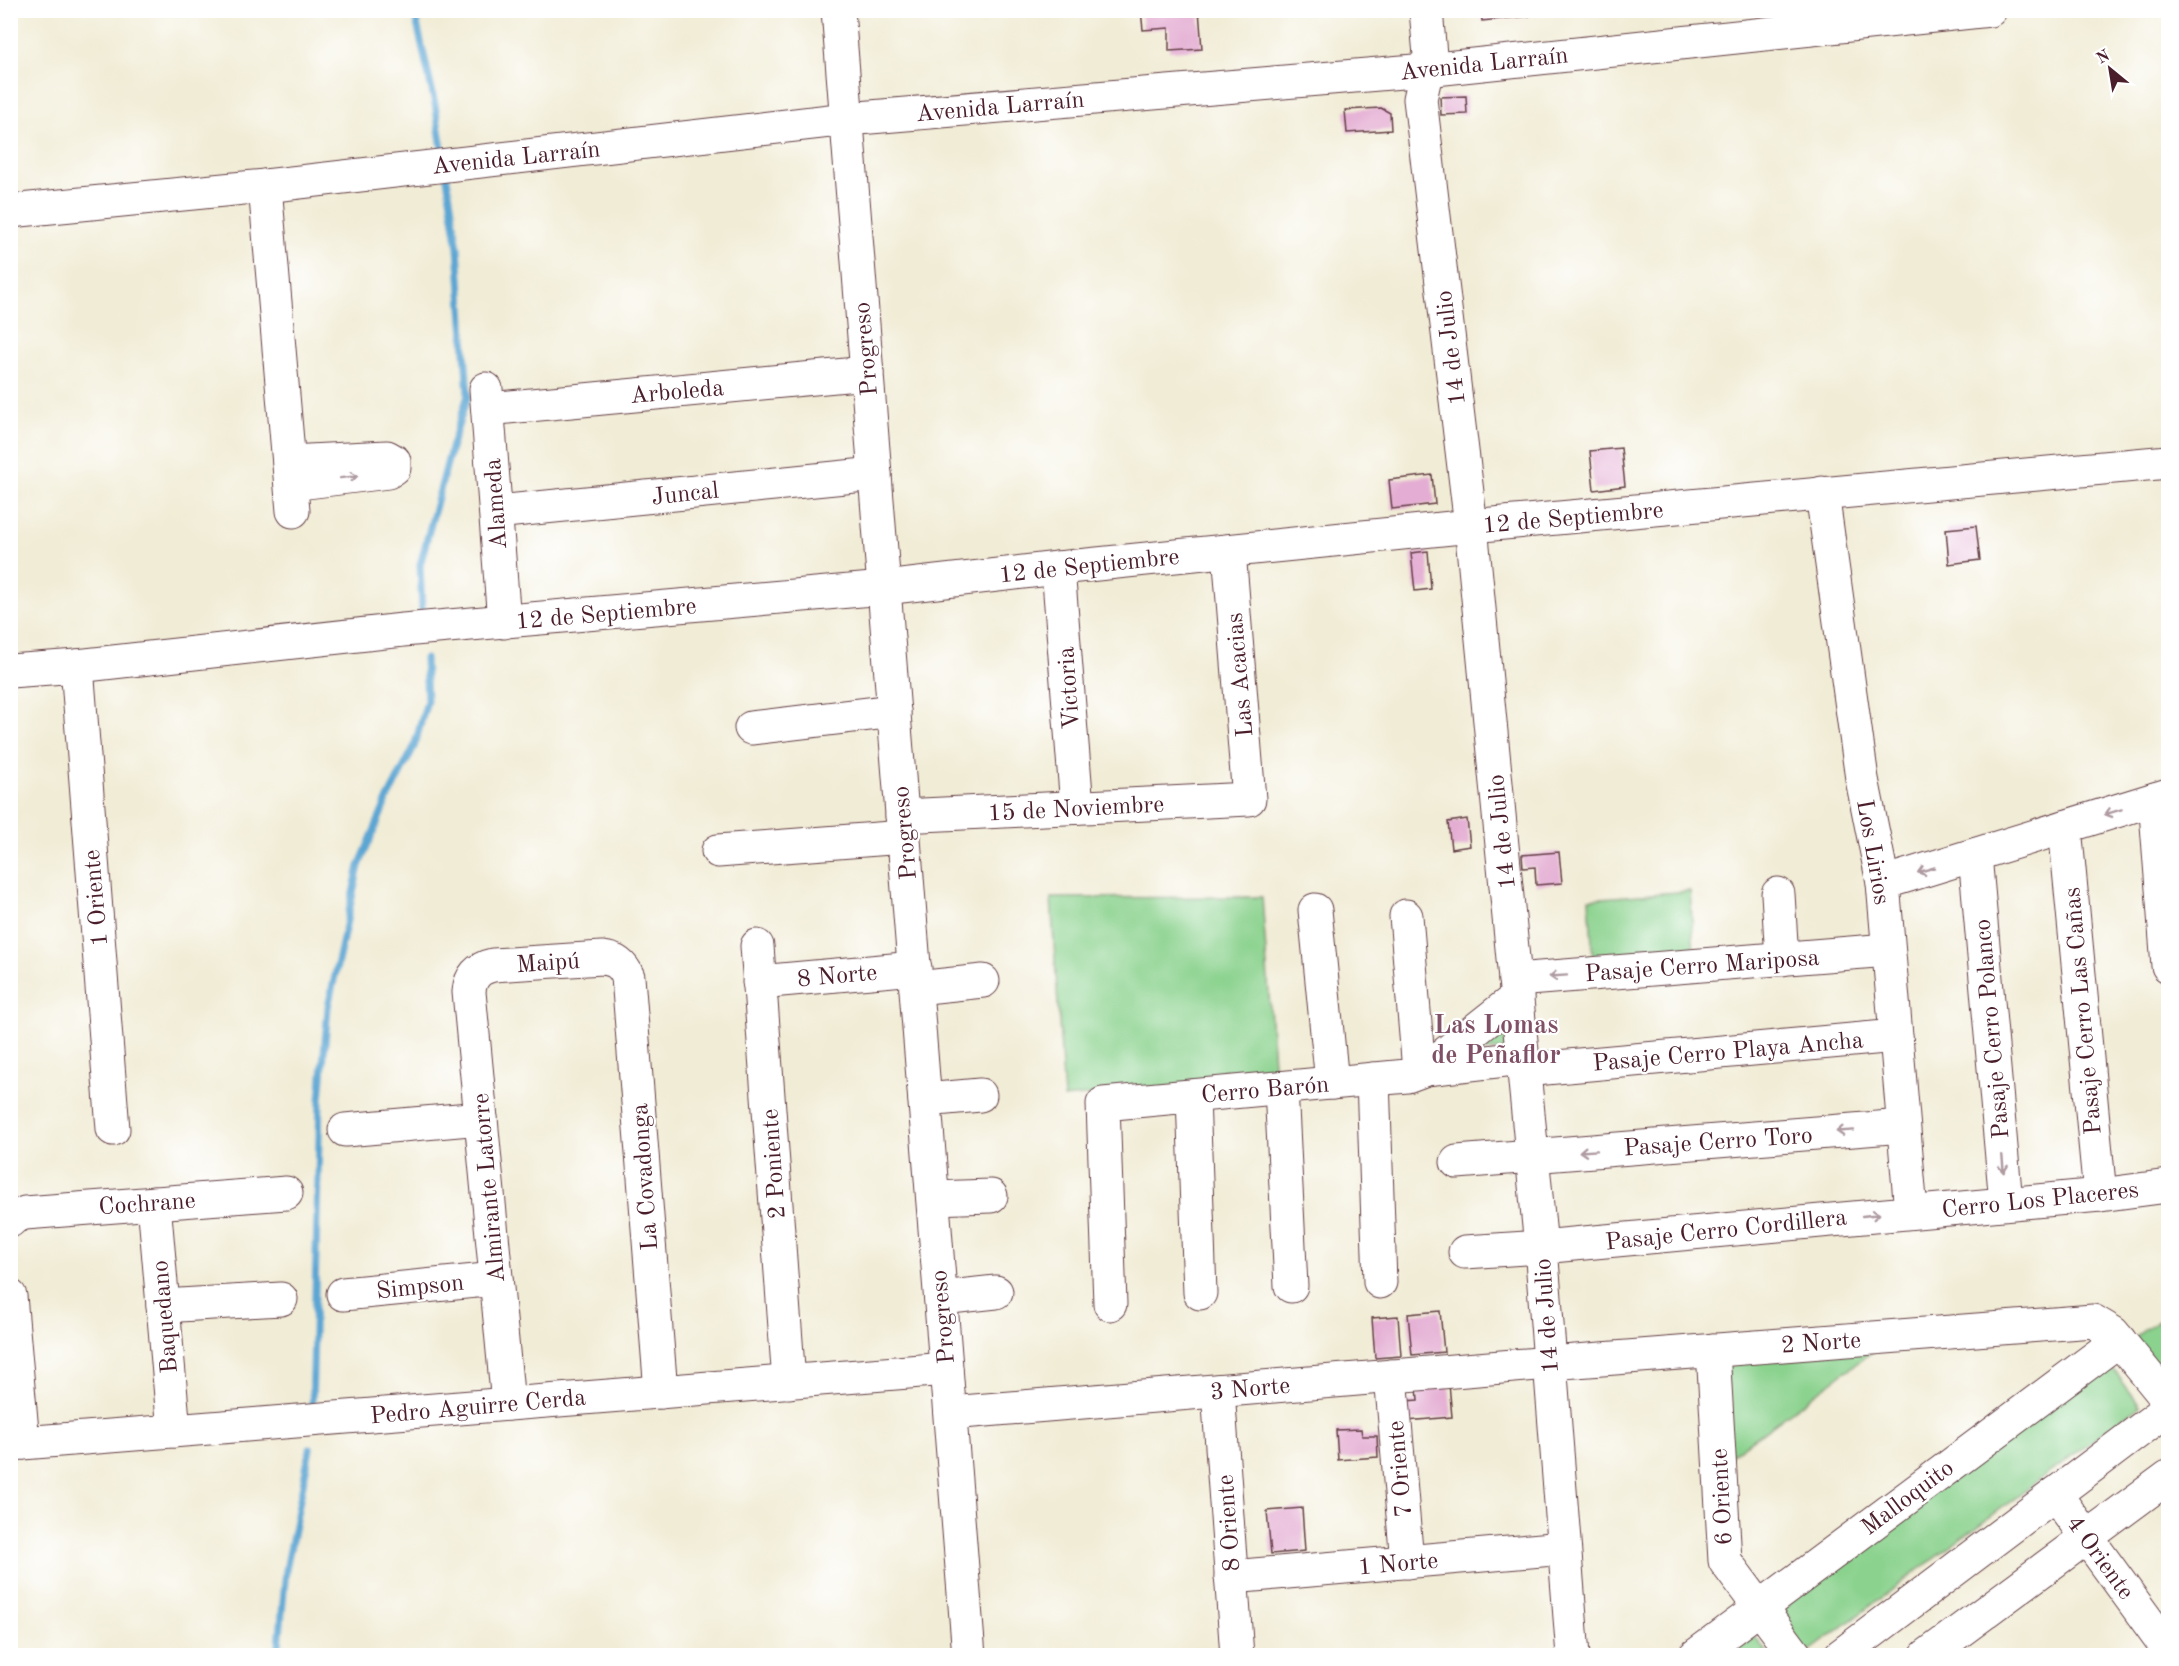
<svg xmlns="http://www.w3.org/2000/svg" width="2179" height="1666" viewBox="0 0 2179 1666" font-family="'Old Standard TT',serif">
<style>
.green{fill:#8ad28d;stroke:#6a785c;stroke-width:1.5}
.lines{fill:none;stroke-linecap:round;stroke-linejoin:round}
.stream{stroke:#5ba6d3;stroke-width:7}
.building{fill:#e4add3}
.minor-casing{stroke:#633e44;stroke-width:35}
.minor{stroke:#fff;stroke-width:33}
.oneway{stroke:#ae9aa0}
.labels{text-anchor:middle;stroke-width:4.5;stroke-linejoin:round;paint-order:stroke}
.street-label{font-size:24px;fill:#4a1f2b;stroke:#fff}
.neighbourhood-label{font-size:26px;font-weight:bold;fill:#805166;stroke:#fff}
</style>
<rect width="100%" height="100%" fill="#fff"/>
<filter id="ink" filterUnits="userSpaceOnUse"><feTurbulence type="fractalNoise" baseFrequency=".0167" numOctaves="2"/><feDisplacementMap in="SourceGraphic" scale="12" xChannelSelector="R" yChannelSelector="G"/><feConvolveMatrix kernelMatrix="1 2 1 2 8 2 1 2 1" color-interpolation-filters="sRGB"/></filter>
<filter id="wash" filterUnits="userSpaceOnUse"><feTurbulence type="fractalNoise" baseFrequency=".008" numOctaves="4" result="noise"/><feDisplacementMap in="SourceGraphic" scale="24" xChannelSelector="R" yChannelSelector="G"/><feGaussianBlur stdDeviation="1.35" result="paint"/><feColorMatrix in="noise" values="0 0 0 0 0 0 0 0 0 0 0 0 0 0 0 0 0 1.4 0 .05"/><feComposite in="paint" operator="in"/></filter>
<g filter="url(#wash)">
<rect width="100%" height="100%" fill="#f1ecd5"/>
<!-- green -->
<g class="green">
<path d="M1690,891l4,61 -101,7 -4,-60z"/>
<path d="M1262,897l13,180 -211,21 -13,-200z"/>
<path d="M1509,1015l3,34 -47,3z"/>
<path d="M2168,1313v67l-33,-43z"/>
<path d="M1879,1347l-149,109 -5,-101z"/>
<path d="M2103,1356l37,49 -334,249 -36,-45z"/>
<path d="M1746,1626l23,29 -64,1z"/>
</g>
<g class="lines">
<!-- stream -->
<g class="stream">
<path d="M414,10l21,94 8,51"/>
<path d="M422,609l-2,-44 32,-120 16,-50 -10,-147 -12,-76"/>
<path d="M312,1410l8,-310 8,-93 31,-141 28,-66 27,-53 13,-46 -2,-42"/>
<path d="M278,1656l8,-86 24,-121"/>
</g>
</g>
<g id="blocks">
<!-- building -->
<g class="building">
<path d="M1141,10h58l3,39 -33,2v-23l-26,2z"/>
<path d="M1481,10h47l1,6 -47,5z"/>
<path d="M1466,96l1,18 -26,1 -1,-18z"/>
<path d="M1381,108l9,5 1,17 -44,3 -2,-23z"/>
<path d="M1621,448l4,38 -31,4 -4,-39z"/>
<path d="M1432,475l3,29 -43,5 -3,-29z"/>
<path d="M1976,526l4,34 -31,4 -3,-35z"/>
<path d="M1428,551l3,38 -16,2 -4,-38z"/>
<path d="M1467,819l3,27 -19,3 -3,-27z"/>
<path d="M1559,852l3,31 -26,2 -1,-18 -12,1 -1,-13z"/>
<path d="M1440,1311l4,41 -32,3 -4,-41z"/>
<path d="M1398,1316l3,40 -26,2 -3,-40z"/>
<path d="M1449,1384l3,33 -45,4 -2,-20 13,-1 -1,-14z"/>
<path d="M1361,1429l1,7h15l1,21 -40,3 -2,-30z"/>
<path d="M1302,1508l3,43 -34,3 -4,-43z"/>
</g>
</g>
</g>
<g filter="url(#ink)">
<use href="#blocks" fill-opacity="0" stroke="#633e44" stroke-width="1.5"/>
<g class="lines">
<!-- minor casing -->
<g class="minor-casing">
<g id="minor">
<path d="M838,10l131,1646"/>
<path d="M1426,10l4,45 -10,44 51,427 70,721 32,409"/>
<path d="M265,186l28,325"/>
<path d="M10,211l255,-25 582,-67 579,-49 564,-60"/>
<path d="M486,389l18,233"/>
<path d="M488,409l379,-36"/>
<path d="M289,462l98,-5 7,4v7l-6,4 -97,12"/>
<path d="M1822,493l40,286 21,104 28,329"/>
<path d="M496,512l379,-38"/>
<path d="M1058,568l19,239"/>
<path d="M77,666l36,463"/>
<path d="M10,671l67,-5 326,-36 481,-42 174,-20 413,-42 697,-64"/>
<path d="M751,728l143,-17"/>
<path d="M2155,799l13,167"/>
<path d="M902,816l347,-17 -20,-248"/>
<path d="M2065,827l35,368"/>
<path d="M718,851l186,-14"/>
<path d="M1975,855l31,348"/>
<path d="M1883,883l285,-88"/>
<path d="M1778,894l4,65"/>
<path d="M1315,910l17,173"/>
<path d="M1406,916l13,155"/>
<path d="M757,946l32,436"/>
<path d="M1515,980l373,-30"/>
<path d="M759,982l156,-14"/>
<path d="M916,988l67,-7"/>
<path d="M1426,1069l91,-72"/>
<path d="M1524,1070l372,-34"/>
<path d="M1373,1079l7,203"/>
<path d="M1281,1088l10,198"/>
<path d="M1193,1096l7,197"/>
<path d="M925,1100l55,-5"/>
<path d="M345,1130l136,-12"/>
<path d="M1457,1162l446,-36"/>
<path d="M933,1198l58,-2"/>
<path d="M154,1203l20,228"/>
<path d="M10,1221l4,-4 11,-4 261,-20"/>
<path d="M1465,1252l76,-5 559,-52 68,-9"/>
<path d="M343,1294l153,-15"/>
<path d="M10,1296l13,147"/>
<path d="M941,1298l55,-6"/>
<path d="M1110,1304l-7,-200 304,-28 19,-7 97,-11"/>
<path d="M163,1306l118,-7"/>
<path d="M1713,1350l12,211 71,95"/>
<path d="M1391,1376l16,186"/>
<path d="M1218,1391l19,265"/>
<path d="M508,1404l-39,-412c1,-15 9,-24 24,-27l109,-7c14,1 21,7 26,19l33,415"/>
<path d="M950,1413l600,-50 543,-42 20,12 55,67"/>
<path d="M10,1444l936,-75"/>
<path d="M2055,1494l113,155"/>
<path d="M1231,1577l333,-29"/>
<path d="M1695,1656l424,-316"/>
<path d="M1840,1656l328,-247"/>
<path d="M1926,1656l242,-179"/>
</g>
</g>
<!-- minor -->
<use href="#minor" class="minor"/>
</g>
<!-- one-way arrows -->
<defs><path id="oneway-shaft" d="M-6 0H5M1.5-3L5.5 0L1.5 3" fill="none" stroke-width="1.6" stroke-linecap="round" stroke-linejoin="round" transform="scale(1.5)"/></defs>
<g class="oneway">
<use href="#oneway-shaft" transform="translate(349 477) rotate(-7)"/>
<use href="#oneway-shaft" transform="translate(2113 812) rotate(163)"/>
<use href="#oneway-shaft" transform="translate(1926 870) rotate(163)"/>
<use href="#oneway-shaft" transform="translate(1558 976) rotate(176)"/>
<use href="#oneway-shaft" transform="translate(1845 1131) rotate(176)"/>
<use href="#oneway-shaft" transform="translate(1588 1151) rotate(176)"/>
<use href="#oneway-shaft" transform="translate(2003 1164) rotate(85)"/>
<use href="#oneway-shaft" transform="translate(1871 1215) rotate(-6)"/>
</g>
</g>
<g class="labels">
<!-- street labels -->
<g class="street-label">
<text transform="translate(1484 63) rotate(-6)" y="8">Avenida Larraín</text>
<text transform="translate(1000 106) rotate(-5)" y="8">Avenida Larraín</text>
<text transform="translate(516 157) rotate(-6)" y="8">Avenida Larraín</text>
<text transform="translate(1450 348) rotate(-97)" y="8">14 de Julio</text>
<text transform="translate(865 349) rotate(-95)" y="8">Progreso</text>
<text transform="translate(677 391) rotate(-5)" y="8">Arboleda</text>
<text transform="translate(685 493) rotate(-6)" y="8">Juncal</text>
<text transform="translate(495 504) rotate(-94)" y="8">Alameda</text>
<text transform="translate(1573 517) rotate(-5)" y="8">12 de Septiembre</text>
<text transform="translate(1089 565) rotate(-6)" y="8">12 de Septiembre</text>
<text transform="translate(606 613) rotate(-5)" y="8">12 de Septiembre</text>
<text transform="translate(1239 675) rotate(-95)" y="8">Las Acacias</text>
<text transform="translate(1068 688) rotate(-94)" y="8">Victoria</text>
<text transform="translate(1076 808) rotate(-3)" y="8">15 de Noviembre</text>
<text transform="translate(1501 832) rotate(-96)" y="8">14 de Julio</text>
<text transform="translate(904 833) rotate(-95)" y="8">Progreso</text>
<text transform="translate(1874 852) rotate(80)" y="8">Los Lirios</text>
<text transform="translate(95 898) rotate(-95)" y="8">1 Oriente</text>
<text transform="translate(548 962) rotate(-4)" y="8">Maipú</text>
<text transform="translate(1702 965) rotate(-4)" y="8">Pasaje Cerro Mariposa</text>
<text transform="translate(837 975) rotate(-5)" y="8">8 Norte</text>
<text transform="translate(2082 1011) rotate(-95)" y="8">Pasaje Cerro Las Cañas</text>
<text transform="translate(1991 1029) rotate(-95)" y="8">Pasaje Cerro Polanco</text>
<text transform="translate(1728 1051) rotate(-5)" y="8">Pasaje Cerro Playa Ancha</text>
<text transform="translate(1265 1089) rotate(-5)" y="8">Cerro Barón</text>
<text transform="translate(1718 1141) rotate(-4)" y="8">Pasaje Cerro Toro</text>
<text transform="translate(773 1164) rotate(-94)" y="8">2 Poniente</text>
<text transform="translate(644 1177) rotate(-94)" y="8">La Covadonga</text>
<text transform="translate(488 1188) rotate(-95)" y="8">Almirante Latorre</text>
<text transform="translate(2040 1199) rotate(-6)" y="8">Cerro Los Placeres</text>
<text transform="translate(147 1203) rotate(-4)" y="8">Cochrane</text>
<text transform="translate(1726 1229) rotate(-6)" y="8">Pasaje Cerro Cordillera</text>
<text transform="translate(420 1286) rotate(-6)" y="8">Simpson</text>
<text transform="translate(1546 1316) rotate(-94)" y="8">14 de Julio</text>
<text transform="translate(164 1317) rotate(-95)" y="8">Baquedano</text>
<text transform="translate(942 1317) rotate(-95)" y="8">Progreso</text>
<text transform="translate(1821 1342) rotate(-4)" y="8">2 Norte</text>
<text transform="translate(1250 1388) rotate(-5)" y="8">3 Norte</text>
<text transform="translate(478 1406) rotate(-5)" y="8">Pedro Aguirre Cerda</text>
<text transform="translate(1399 1469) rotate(-95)" y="8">7 Oriente</text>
<text transform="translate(1721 1497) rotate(-93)" y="8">6 Oriente</text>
<text transform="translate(1907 1497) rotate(-37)" y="8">Malloquito</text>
<text transform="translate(1228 1523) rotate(-94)" y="8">8 Oriente</text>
<text transform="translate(2101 1557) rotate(54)" y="8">4 Oriente</text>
<text transform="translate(1398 1563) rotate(-5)" y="8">1 Norte</text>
</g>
<!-- neighbourhood labels -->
<g class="neighbourhood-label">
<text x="1496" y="1033">Las Lomas<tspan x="1496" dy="30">de Peñaflor</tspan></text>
</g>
</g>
<!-- margin -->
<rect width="2179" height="1666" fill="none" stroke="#fff" stroke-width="36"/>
<!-- north arrow -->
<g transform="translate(2110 69) rotate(330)" stroke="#ffffff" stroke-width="4.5" paint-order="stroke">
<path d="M0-4.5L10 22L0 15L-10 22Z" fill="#4a1f2b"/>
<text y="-9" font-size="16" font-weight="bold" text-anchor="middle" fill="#4a1f2b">N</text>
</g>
</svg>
